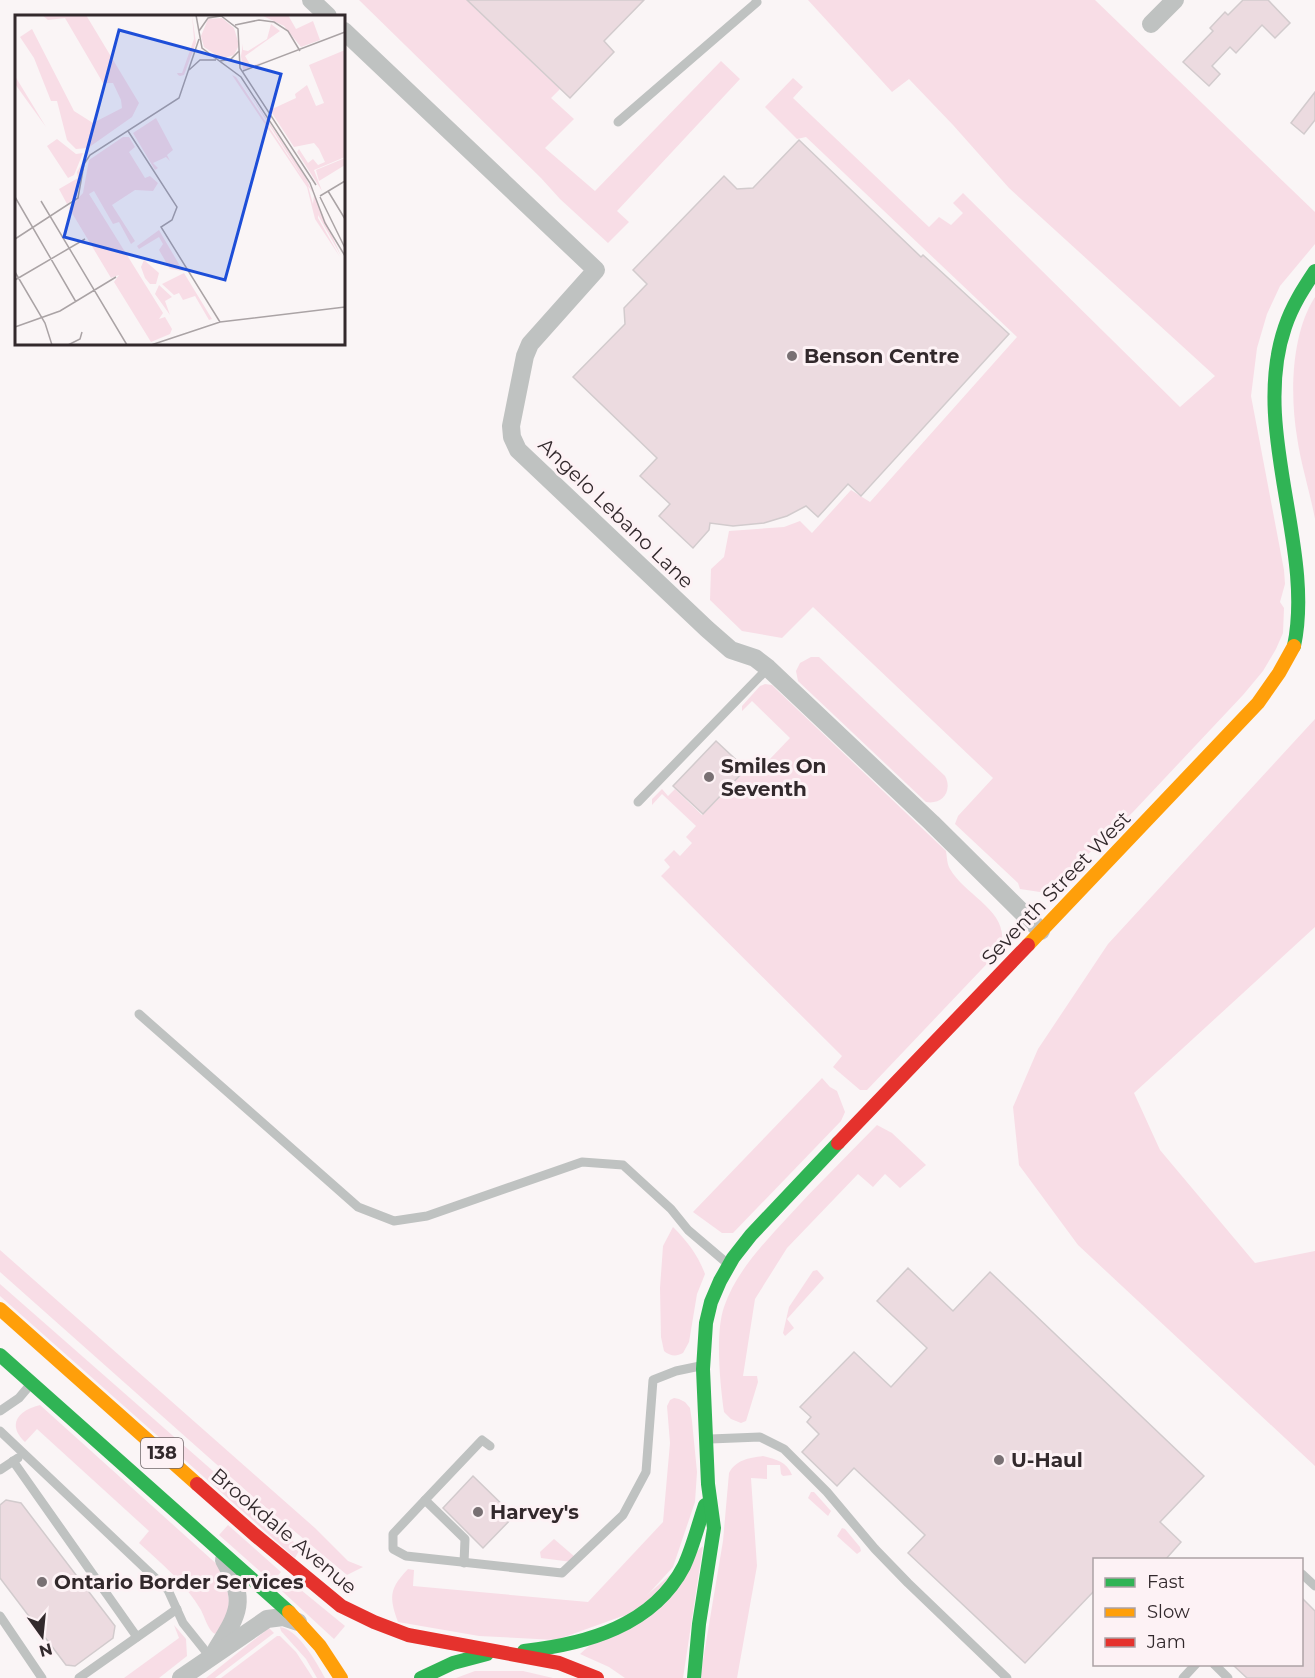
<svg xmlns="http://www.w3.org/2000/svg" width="1315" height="1678" viewBox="0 0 1315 1678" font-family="Montserrat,sans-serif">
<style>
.green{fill:#f8dde6}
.building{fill:#ecdbe0;stroke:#d2cbcd;stroke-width:1.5}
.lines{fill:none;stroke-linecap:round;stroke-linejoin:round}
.lane{stroke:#bfc2c1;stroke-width:9}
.street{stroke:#bfc2c1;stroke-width:18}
.fast{stroke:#30b455;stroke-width:14}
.slow{stroke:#ff9f0a;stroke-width:14}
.jam{stroke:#e5322d;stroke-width:14}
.poi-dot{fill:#787073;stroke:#fdf2f5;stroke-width:2}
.labels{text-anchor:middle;stroke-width:6;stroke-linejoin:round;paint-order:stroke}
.shield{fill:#fdf2f5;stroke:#6f6568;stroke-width:1.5}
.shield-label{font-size:18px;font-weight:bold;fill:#32292c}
.poi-label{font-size:20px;font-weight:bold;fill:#32292c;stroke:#fdf2f5;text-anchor:start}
.street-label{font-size:20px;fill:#32292c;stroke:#fdf2f5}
.inset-road{fill:none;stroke:#aaa3a5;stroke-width:1.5}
.view{fill:#1d4ed8;fill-opacity:0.15;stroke:#1d4ed8;stroke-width:3}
.inset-edge{fill:none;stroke:#32292c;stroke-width:3}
</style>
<rect width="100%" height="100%" fill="#faf5f6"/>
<!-- green -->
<g class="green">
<path d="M359,0h108l93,89 -9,9 23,21 -29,29 50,43 126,-130 19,18 -123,132 12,11 -21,21 -48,-44 -19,-21z"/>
<path d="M808,0h287l220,212v32l-35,42 -13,28 -10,34 -6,48 33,174 1,14 -5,18 4,6 -1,25 -7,16 -13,22 -20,24 -110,117 -82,77 -11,3 -20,-3 -2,-6 -63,-59 3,-8 35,-38 -180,-171 -31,31 -40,-7 -32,-31 1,-31 13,-12 5,-26 55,-4 16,-6 12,12 39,-43 19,12 147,-165 -211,-200 -9,2 -32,-32 28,-29 10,9 -10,11 136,129 10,-10 12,8 12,-12 -10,-10 10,-10 217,214 35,-31 -206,-188 -56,-63 -44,-46 -17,13z"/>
<path d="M1315,297v222c-5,-27 -14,-54 -18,-82 -7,-42 -6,-103 18,-140z"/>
<path d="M811,657h8l126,119c8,15 -3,29 -19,26l-128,-121 -2,-10 4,-8z"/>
<path d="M765,684l7,1 4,4 170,162c1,6 1,13 4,18 16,28 63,43 50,81l-133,140h-7l-27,-23 9,-11 -181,-180 9,-9 -6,-7 10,-10 6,6 12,-13 -6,-6 10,-11 -34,-32 -10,11v-6l10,-10 6,7 7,-7 27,26 44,-45 3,3 16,-17 4,4 21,-22 -38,-37 -10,10v-5l18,-20z"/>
<path d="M1315,719v208l-181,166 26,57 95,113 60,-12v215l-237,-221 -59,-80 -6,-58 25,-58 70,-105z"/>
<path d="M822,1078l8,9 7,4 8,21 -4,9 -108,112h-11l-29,-21z"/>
<path d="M877,1125l15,8 34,32 -26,23 -15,-14 -12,13 -15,-13 -71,74 -32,51 -12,77h14l1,6 -12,39 -5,2 -10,-4 -7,-7c-4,-28 -9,-79 0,-105 12,-35 39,-63 63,-89 29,-32 60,-62 90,-93z"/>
<path d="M673,1227c14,14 25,28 32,47l-8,20 -8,48 -6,11c-7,4 -13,3 -19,-2l-3,-14 -1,-49 3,-42z"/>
<path d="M0,1250l315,278 33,33 15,6 -16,8 -96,-80 -251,-223z"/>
<path d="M817,1270l7,8 -37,41 7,9 -9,8 -2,-3 6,-26 24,-36z"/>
<path d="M0,1284l295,259 5,6 -5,9 -295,-262z"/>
<path d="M674,1398l5,1 6,3 5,6 2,13 5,51 -2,30 -22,65 -42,46 -75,27 -77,-4 -81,-14c-9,-25 -9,-33 10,-53l6,1 -1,16 175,16 75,-80 7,-79 -3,-37 3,-6z"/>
<path d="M40,1405l181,163c8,26 15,44 -6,66 -7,-4 -10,-16 -14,-24 -16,-27 -39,-46 -62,-67l10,-12 -112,-102 -12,13c-19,-18 -6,-32 15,-37z"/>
<path d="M763,1456c13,3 24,6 29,19l-9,1 -2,-2 -1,-9h-13v14l-16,-1 6,88 -20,112h-37l23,-137 6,-68c7,-13 19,-15 34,-17z"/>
<path d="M811,1492h3l17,19 -3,5 -20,-18z"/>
<path d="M228,1525l53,47 -9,10 -53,-47z"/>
<path d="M842,1528l3,1 15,18 1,4 -4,3 -20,-18z"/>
<path d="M554,1539l21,18 -3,5 -31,-4 -1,-6z"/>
<path d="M703,1546l-20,132h-58l-16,-11 -29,-13z"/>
<path d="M290,1581l55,45 -11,13 -52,-48z"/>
<path d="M174,1625l12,14 1,17 -28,22h-35l55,-40z"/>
<path d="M280,1627c18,2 37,36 45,51h-8l-11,-19 -25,-28z"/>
<path d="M269,1628l5,5 -59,45h-9z"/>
<path d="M277,1636h3l16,16 17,26h-92z"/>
<path d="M475,1671h48l30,7h-97z"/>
</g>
<!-- building -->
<g class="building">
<path d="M467,0h177l-40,41 10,11 -44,46z"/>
<path d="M1243,0h25l22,23 -15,15 -13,-13 -26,28 -6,-6 -18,19 8,8 -11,12 -26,-24 30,-31 -3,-3 15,-16 3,3z"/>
<path d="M1315,92v28l-11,14 -13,-11z"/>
<path d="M799,140l122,117 2,-2 86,79 -148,162 -13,-12 -30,33 -12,-11 -19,10 -23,7 -31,3 -23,-3 -1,7 -16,18 -34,-32 11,-12 -30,-28 17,-18 -84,-81 52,-53 -1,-16 23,-24 -14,-14 91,-94 13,13 16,-1z"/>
<path d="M716,741l30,28 -43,45 -30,-28z"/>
<path d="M908,1268l45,43 37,-39 214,204 -44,46 21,20 -16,18h-70v30l-70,73 -117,-110 17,-18 -71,-67 -17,18 -35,-34 17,-18 -12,-12 4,-5 -11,-10 54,-55 37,35 36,-39 -50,-47z"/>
<path d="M473,1476l41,40 -31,32 -40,-40z"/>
<path d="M6,1500l15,3 94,123 -2,12 -38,28 -9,-1 -66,-87v-73z"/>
<path d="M1302,1598l13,13v67h-68l-14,-13h69z"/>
</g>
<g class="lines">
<!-- lane -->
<g class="lane">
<path d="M618,122l139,-120 -1,-2"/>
<path d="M638,802l130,-134"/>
<path d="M139,1014l219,193 36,14 33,-5 155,-54 41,3 48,44 17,21 40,34"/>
<path d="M0,1411l19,-13 11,-13"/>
<path d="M0,1431l168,159 15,33 28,35"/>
<path d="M710,1439l50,-2 24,12 43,43 48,57 33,34 99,95"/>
<path d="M13,1461l124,176"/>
<path d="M0,1470l18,-12"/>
<path d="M425,1500l-32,34v15l13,7 156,17 61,-58 23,-43 7,-92 23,-9 24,-5"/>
<path d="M464,1563l1,-24 -40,-39 57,-60 8,6"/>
<path d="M1302,1574l13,12"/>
<path d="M0,1616l42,62"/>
<path d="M1214,1664l14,14"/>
<path d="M79,1678l98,-69"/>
<path d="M1183,1678l13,-14"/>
</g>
<!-- street -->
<g class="street">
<path d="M311,0l17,16"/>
<path d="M1151,24l24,-24"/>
<path d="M344,31l252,239 -66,74 -5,12 -14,70 1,11 6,13 189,179 24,21 24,8 13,10 164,155 109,108"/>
<path d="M216,1650c23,-37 31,-49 8,-90"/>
<path d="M181,1678l86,-59 16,-2 15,5"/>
</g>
<!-- fast -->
<g class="fast">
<path d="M1294,646c21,-98 -44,-217 -9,-319 7,-21 18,-38 30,-56"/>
<path d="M0,1355l289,257"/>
<path d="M524,1651c62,-7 129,-25 160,-85 9,-19 14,-41 21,-61"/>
<path d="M421,1678l32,-15 34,-9"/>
<path d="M694,1678l5,-54 15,-96 -6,-44 -5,-115 3,-46 5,-21 9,-21 13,-23 18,-23 87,-92"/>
</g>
<!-- slow -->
<g class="slow">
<path d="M1028,945l230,-242 21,-30 15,-27"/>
<path d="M0,1309l197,175"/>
<path d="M289,1612l31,34 21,32"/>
</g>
<!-- jam -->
<g class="jam">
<path d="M838,1143l190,-198"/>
<path d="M197,1484l58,51 86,71 33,16 34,13 151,28 38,15"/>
</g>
</g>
<!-- markers -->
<g class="poi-dot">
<circle cx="792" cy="356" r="6"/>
<circle cx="709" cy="777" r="6"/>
<circle cx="999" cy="1460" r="6"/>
<circle cx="478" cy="1512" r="6"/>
<circle cx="42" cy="1582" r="6"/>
</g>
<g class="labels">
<!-- shield labels -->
<rect class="shield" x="141" y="1438" width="42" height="30" rx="4.5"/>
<g class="shield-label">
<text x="162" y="1459">138</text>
</g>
<!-- poi labels -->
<g class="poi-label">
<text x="804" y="363">Benson Centre</text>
<text x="721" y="773">Smiles On<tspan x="721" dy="23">Seventh</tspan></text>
<text x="1011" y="1467">U-Haul</text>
<text x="490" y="1519">Harvey's</text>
<text x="54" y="1589">Ontario Border Services</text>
</g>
<!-- street labels -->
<g class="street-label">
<text transform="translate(616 513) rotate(44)" y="7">Angelo Lebano Lane</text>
<text transform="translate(1056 888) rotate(-46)" y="7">Seventh Street West</text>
<text transform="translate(284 1531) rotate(40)" y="7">Brookdale Avenue</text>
</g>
</g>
<!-- overview -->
<g transform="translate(15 15)">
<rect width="330" height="330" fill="#faf5f6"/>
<path d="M27,0h44l53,88 -7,14 -44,31 -12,1 -9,-9 -10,-39h-6l-17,-43 -14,-21 12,-8 42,82 19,12 29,-15 -1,-8 -8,-17h-10l-38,-65 -17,2zM177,0l4,28 -12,32 -4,1 -2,-1 -1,-2h5l12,-34zM246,0h27l8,14 17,-8 7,19 -19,7 -17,-21zM207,3l12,10 5,17 -5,10 -12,4 -18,-12 -3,-11 7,-17zM256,9l9,7 -35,25 6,10 23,-8 -31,12 -2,-14 2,-12v6l5,1 19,-12zM330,35v107l-31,13 8,21 -25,-39 2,-3 9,14 5,-4 5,6 7,-3 -6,-13 -5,-6 -20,4 -24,-37 26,-12 -1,-4 12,-9 9,21 8,-3 -15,-38zM217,60l4,2 72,109 -68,-107 65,97 8,17 -5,-7 5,18 1,-9 27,61 -23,-41v3l22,39 -25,-38 -8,-32zM0,61l31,51 -31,-43zM141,103l17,32 -6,5 3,6 -4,-4 -13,6 5,5 -3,2 -22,-37zM108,122h6l6,10 -6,5 16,26 5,-2 8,7 -5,8 -18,-1 -23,15 23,36 -4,3 -12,-22 -6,2 -19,-33 -5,3 74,119 -4,6 6,-2 7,12 -2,5 -19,8 -37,-60 5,-7 -8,3 -42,-70 14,-15 6,-33zM42,124l19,15 7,-1 -9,22 -6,3 -21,-32zM330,143v7l-26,16 -3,-11zM67,148l-5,33 -10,8 -8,-15 19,-11 -1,-6zM144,215l4,7 20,34 -13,-2 -11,-19 4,-6 -4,-7 -20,12 -2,-3zM129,245l15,13 -3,11h-6l-5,-6 -4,-11zM169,258l28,46 -3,1 -14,-24 -12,4 -4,-7 -5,2 -12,-11zM144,270l13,12 -7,4 5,14 -15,-21z" fill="#f8dde6"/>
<path class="inset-road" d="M181,0l6,33 39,29 69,106 15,40 20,33M205,0l18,14 2,39 76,117M220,10l24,-5 15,2 14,9 12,20M184,16l9,-13 13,-2M205,46l11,-2 8,-8M174,55l11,-10h16M228,56l102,-39M113,116l49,76 -5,13 -11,7 59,95M313,176l17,28M305,181l25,-15M0,182l61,105M305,182l25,51M26,186l86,144M0,224l63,-41 6,-34 6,-9 89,-57 20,-59M0,257l30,51 7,22M0,265l70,-41M0,312l45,-16 56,-34M53,330l12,-6 2,-7M136,330l69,-23 125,-15"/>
<path class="view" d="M104,15l162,44 -56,206 -161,-43z"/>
<rect width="330" height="330" class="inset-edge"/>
</g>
<!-- legend -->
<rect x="1093" y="1558" width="210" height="108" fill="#fdf2f5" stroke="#aca2a5" stroke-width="1.5"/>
<rect x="1105" y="1578" width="30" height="9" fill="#30b455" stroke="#aca2a5" stroke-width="1.5"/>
<text x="1147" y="1588" font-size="18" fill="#32292c">Fast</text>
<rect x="1105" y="1608" width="30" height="9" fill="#ff9f0a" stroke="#aca2a5" stroke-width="1.5"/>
<text x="1147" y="1618" font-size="18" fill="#32292c">Slow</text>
<rect x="1105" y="1638" width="30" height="9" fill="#e5322d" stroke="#aca2a5" stroke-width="1.5"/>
<text x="1147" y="1648" font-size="18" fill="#32292c">Jam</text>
<!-- north arrow -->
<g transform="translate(42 1636) rotate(165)" stroke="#fdf2f5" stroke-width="4.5" paint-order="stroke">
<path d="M0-4.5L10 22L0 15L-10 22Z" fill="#32292c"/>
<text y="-9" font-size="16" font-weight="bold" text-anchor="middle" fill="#32292c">N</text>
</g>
</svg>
